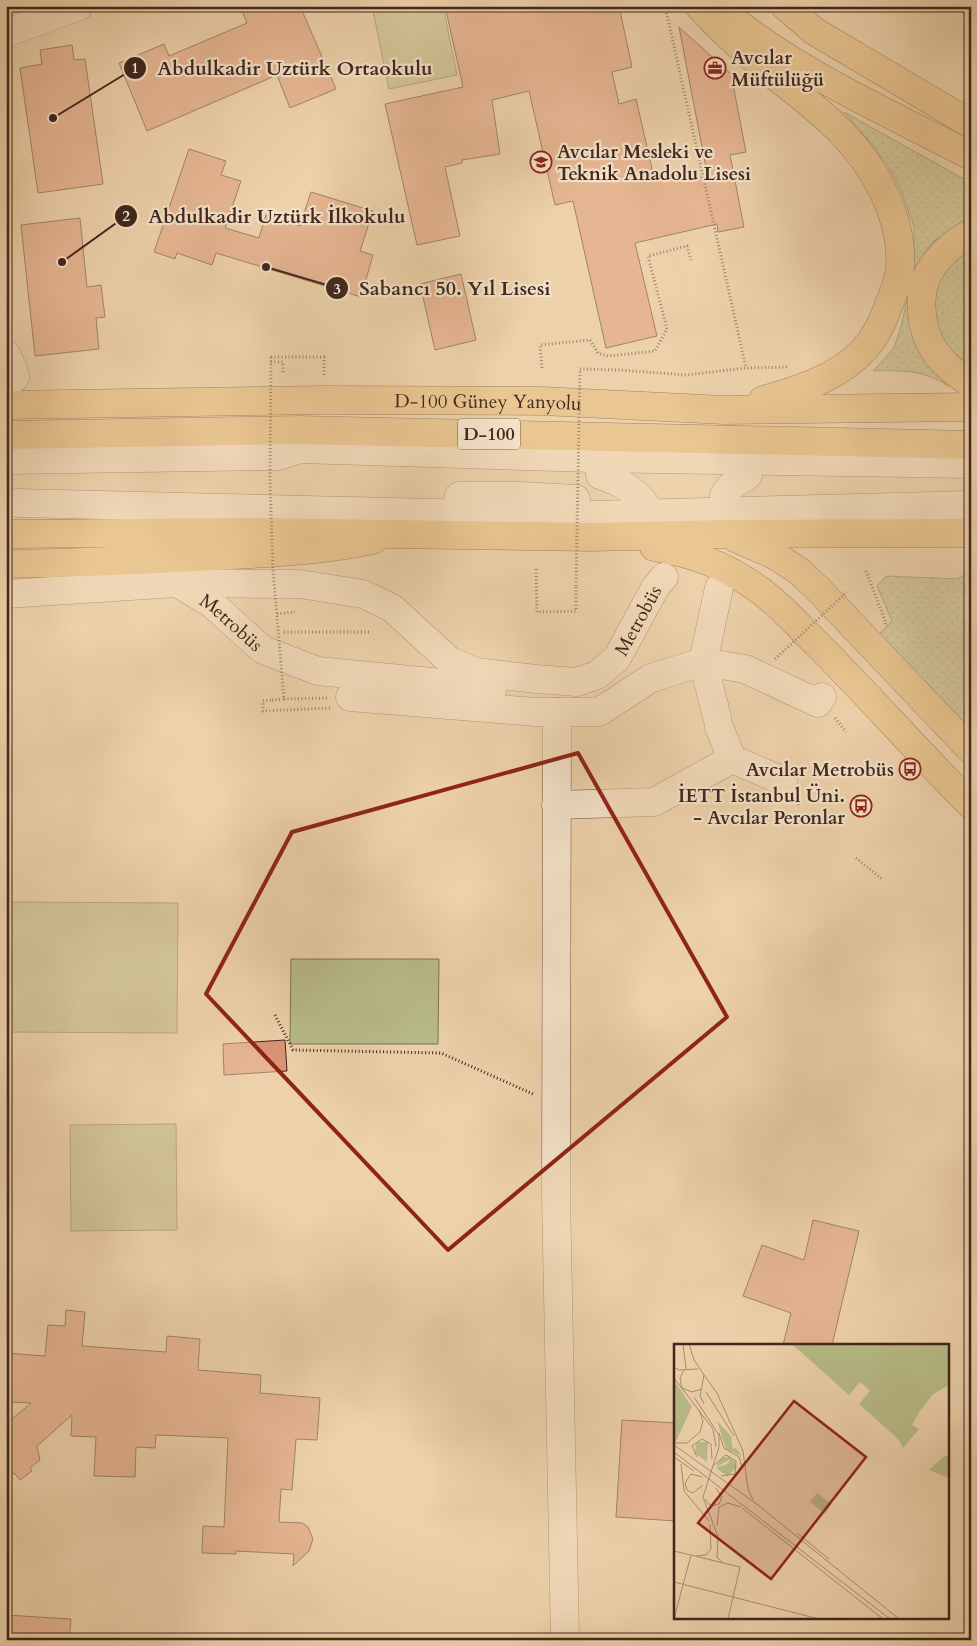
<svg xmlns="http://www.w3.org/2000/svg" width="977" height="1646" viewBox="0 0 977 1646" font-family="Cardo,serif">
<style>
.grass{fill:url(#grass-dots);stroke:#7c7252}
.pitch{fill:#b8bc88;stroke:#7c7252}
.building{fill:#dd9475;stroke:#41271d}
.lines{fill:none;stroke-linecap:round;stroke-linejoin:round}
.minor-casing{stroke:#6c5240;stroke-width:29}
.major-casing{stroke:#41271d;stroke-width:29}
.highway-casing{stroke:#41271d;stroke-width:29}
.path{stroke:#41271d;stroke-width:3;stroke-dasharray:1 2.5;stroke-linecap:butt}
.minor{stroke:#f3e1c8;stroke-width:28}
.major{stroke:#e6b875;stroke-width:28}
.highway{stroke:#e6b875;stroke-width:28}
.path-bridge{stroke:#41271d;stroke-width:3;stroke-dasharray:1 2.5;stroke-linecap:butt}
.marked{fill:none;stroke:#8f2418;stroke-width:4;stroke-linejoin:round}
.labels{text-anchor:middle;stroke-width:4.5;stroke-linejoin:round;paint-order:stroke}
.shield{fill:#f3e1c8;stroke:#765f50;stroke-width:1}
.shield-label{font-size:18px;font-weight:bold;fill:#41271d}
.poi-label{font-size:19px;font-weight:bold;fill:#41271d;stroke:#f3e1c8;text-anchor:start}
.street-label{font-size:19px;fill:#41271d;stroke:#f3e1c8}
.inset-road{fill:none;stroke:#a88d72;stroke-width:1}
.view{fill:#8f2418;fill-opacity:0.15;stroke:#8f2418;stroke-width:2.5}
.inset-edge{fill:none;stroke:#41271d;stroke-width:2.5}
.leader{fill:none;stroke:#41271d;stroke-width:2}
.callout-dot{fill:#41271d;stroke:#f3e1c8;stroke-width:2}
.mark-label{font-size:15px;text-anchor:middle;font-weight:bold;fill:#fff}
.callout-label{font-size:20px;text-anchor:middle;font-weight:bold;fill:#41271d;stroke:#f3e1c8;stroke-width:4.5;stroke-linejoin:round;paint-order:stroke}
</style>
<defs>
<pattern id="grass-dots" width="8" height="8" patternUnits="userSpaceOnUse" patternTransform="scale(1.25)"><rect width="8" height="8" fill="#b8bc88"/><path d="M2 2h.1M6 6h.1" fill="none" stroke="#97996f" stroke-width="1.8" stroke-linecap="round"/></pattern>
</defs>
<rect width="100%" height="100%" fill="#edd1aa"/>
<filter id="stains"><feTurbulence type="fractalNoise" baseFrequency=".004" numOctaves="4"/><feColorMatrix values="0 0 0 0 .2 0 0 0 0 .09 0 0 0 0 .02 0 0 0 .5 -.17"/></filter>
<radialGradient id="worn" r=".72"><stop offset=".6" stop-color="#630" stop-opacity="0"/><stop offset="1" stop-color="#630" stop-opacity=".3"/></radialGradient>
<!-- grass -->
<g class="grass">
<path d="M844,112l127,71v35l-38,24 -10,15 -8,18 37,109 -4,2c-24,-16 -46,-16 -75,-15l21,-23 7,-21 12,-53 1,-19v-28l-14,-39 -12,-21 -14,-20z"/>
<path d="M971,244v129l-21,-21 -13,-26 -4,-29 12,-31z"/>
<path d="M971,571v162l-92,-99 13,-13 -15,-35 9,-10 71,3z"/>
</g>
<!-- pitch -->
<g class="pitch">
<path d="M372,6h71l14,69 -68,14z"/>
<path d="M6,902l172,1 -1,130 -171,-1z"/>
<path d="M291,959h148l-1,85h-148z"/>
<path d="M176,1124l1,106 -106,1 -1,-106z"/>
</g>
<!-- building -->
<g class="building">
<path d="M240,6h60l36,83 -46,19 -13,-33 -130,56 -28,-68 45,-19 5,12 78,-33z"/>
<path d="M445,6h174l13,61 -20,5 7,32 17,-5 17,74 55,5 -29,-151 52,47 15,78 -16,3 14,72 -26,5 -1,-8 -82,19 22,93 -51,12 -33,-147 -18,4 -26,-114 -37,9 8,54 -38,6v3l-17,4 15,69 -43,9 -32,-141 78,-17z"/>
<path d="M72,45l2,15 11,-1 18,125 -65,9 -18,-125 22,-4 -2,-14z"/>
<path d="M189,149l37,12 -5,14 20,6 -16,47 34,10 7,-23 34,11 11,-34 62,19 -13,40 13,4 -12,42 -145,-44 -4,12 -35,-12 -2,6 -21,-7z"/>
<path d="M80,218l7,69 14,-2 4,32 -9,1 3,31 -64,7 -14,-131z"/>
<path d="M461,274l15,66 -41,10 -15,-66z"/>
<path d="M285,1040l2,31 -63,4 -1,-31z"/>
<path d="M813,1220l46,11 -27,114h-49l8,-32 -48,-17 19,-51 42,15z"/>
<path d="M66,1310l19,2 -3,34 84,6 1,-16 33,3 -2,31 63,5 -1,18 60,5 -3,42 -21,-1 -4,51 -11,-1 -2,33 23,1 6,4 5,12 -4,12 -16,15 1,-12 -58,-3v3l-34,-1 1,-27 21,1 4,-89 -72,-3 -1,13 -19,-1 -1,30 -41,-1 2,-39 -25,-1 1,-21 -35,31 3,14 -10,8 2,3 -12,9 -6,-7 -8,3v-52l25,-21 -25,-1v-49l39,3 3,-31 17,1z"/>
<path d="M622,1420l54,3v98l-60,-4z"/>
<path d="M6,1615l65,4 -2,21h-63z"/>
</g>
<g class="lines">
<!-- minor casing -->
<g class="minor-casing">
<g id="minor">
<path d="M6,33l73,-27"/>
<path d="M6,354l7,15 2,8 -9,10"/>
<path d="M6,460l273,-4 21,-7 291,9 380,6"/>
<path d="M600,475c20,7 30,12 45,29"/>
<path d="M724,495l6,-8 18,-12"/>
<path d="M459,496h62l55,3"/>
<path d="M18,503l539,13 414,-11"/>
<path id="s1" d="M179,584l33,20 51,46 55,21 175,17"/>
<path id="s2" d="M6,594l171,-11 123,1 63,10 29,14 58,53 26,11 60,7 41,3 20,-7 20,-17 38,-70 9,-11"/>
<path d="M350,697l186,15h63l52,-34 52,-16 42,7 73,34 4,-6"/>
<path d="M557,712l-1,484 9,444"/>
<path d="M717,717l-14,-55 16,-74"/>
<path d="M719,727l13,32"/>
<path d="M556,805l98,-3 78,-43 51,22"/>
</g>
</g>
<!-- major casing -->
<g class="major-casing">
<g id="major">
<path d="M699,6c16,17 32,33 49,48 30,26 65,49 93,78 34,35 62,85 59,135 -1,14 -7,28 -12,40 -4,11 -10,24 -17,34 -25,34 -68,48 -108,59"/>
<path d="M785,6l29,25 157,93"/>
<path d="M736,22c69,54 157,93 235,134"/>
<path d="M971,233c-16,9 -30,20 -40,36 -15,22 -11,59 3,81 9,14 23,24 37,34"/>
<path id="s3" d="M6,405l318,-5 218,1 182,9 247,-3"/>
<path d="M6,564c70,-1 139,-4 209,-8 53,-3 106,-5 158,-16"/>
</g>
</g>
<!-- highway casing -->
<g class="highway-casing">
<g id="highway">
<path d="M6,435l293,-5 672,15"/>
<path d="M6,534l242,-2 343,5 136,-3 244,-1"/>
<path d="M735,538l39,17 25,16 20,19 152,160"/>
<path d="M654,547c38,6 73,19 104,42 23,16 41,38 61,57 52,52 100,107 152,159"/>
</g>
</g>
<!-- path -->
<g class="path">
<path d="M665,6l81,362"/>
<path d="M271,357h53v20"/>
<path d="M271,362h12v10"/>
<path d="M542,368l-2,-23 50,-5 8,13 10,3 47,-5 12,-22 -19,-73 39,-10 4,14"/>
<path d="M580,369l39,1 67,5 60,-7 43,-1"/>
<path d="M536,569l1,43 39,-1v-25"/>
<path d="M866,571l20,52 -1,2"/>
<path d="M277,614l18,-2"/>
<path d="M284,632h85"/>
<path d="M284,699l45,-1"/>
<path d="M271,700l-8,1v10l68,-3"/>
<path d="M835,718l11,14"/>
<path d="M795,798l5,9"/>
<path d="M856,858l26,21"/>
<path d="M275,1015l18,35 148,3 92,41"/>
</g>
<!-- minor -->
<use href="#minor" class="minor"/>
<!-- major -->
<use href="#major" class="major"/>
<!-- highway -->
<use href="#highway" class="highway"/>
<!-- path-bridge -->
<g class="path-bridge">
<path d="M271,357l-1,122 3,91 11,129 -13,1"/>
<path d="M576,586l4,-217"/>
<path d="M775,659l72,-67"/>
</g>
</g>
<!-- marked area -->
<path d="M0 0H977V1646H0ZM578,753l149,264 -279,233 -242,-256 86,-162z" fill="#edd1aa" fill-opacity=".55" fill-rule="evenodd"/>
<path class="marked" d="M578,753l149,264 -279,233 -242,-256 86,-162z"/>
<!-- icons -->
<defs>
<g id="office-ring" transform="scale(1.125)"><circle r="9.5" fill="#f3e1c8" stroke="#8f2418" stroke-width="1.5"/><path d="M-6-3h4V-5.5h4V-3h4V5H-6ZM-1-4.5V-3h2v-1.5ZM-6 0V1H6V0Z" fill="#8f2418"/></g>
<g id="school-ring" transform="scale(1.125)"><circle r="9.5" fill="#f3e1c8" stroke="#8f2418" stroke-width="1.5"/><path d="M0-5L7-2L0 1L-7-2ZM-4 1L0 2.5L4 1V4Q0 6-4 4Z" fill="#8f2418"/></g>
<g id="bus-ring" transform="scale(1.125)"><circle r="9.5" fill="#f3e1c8" stroke="#8f2418" stroke-width="1.5"/><path d="M-5-6H5V4H4V6H2V4H-2V6H-4V4H-5ZM-3.5-4V0h7V-4ZM-3.5 1.2v1.5H-2V1.2ZM2 1.2v1.5H3.5V1.2Z" fill="#8f2418"/></g>
</defs>
<g fill-rule="evenodd">
<use href="#office-ring" x="715" y="68"/>
<use href="#school-ring" x="541" y="162"/>
<use href="#bus-ring" x="910" y="769"/>
<use href="#bus-ring" x="861" y="806"/>
</g>
<g class="labels">
<!-- shield labels -->
<rect class="shield" x="458" y="418.5" width="62" height="31" rx="4"/>
<g class="shield-label">
<text x="489" y="440">D-100</text>
</g>
<!-- poi labels -->
<g class="poi-label">
<text x="731" y="64">Avcılar<tspan x="731" dy="22">Müftülüğü</tspan></text>
<text x="557" y="158">Avcılar Mesleki ve<tspan x="557" dy="22">Teknik Anadolu Lisesi</tspan></text>
<text x="894" y="776" text-anchor="end">Avcılar Metrobüs</text>
<text x="845" y="802" text-anchor="end">İETT İstanbul Üni.<tspan x="845" dy="22">- Avcılar Peronlar</tspan></text>
</g>
<!-- street labels -->
<g class="street-label">
<text dy="7" stroke="none"><textPath href="#s3" startOffset="482">D-100 Güney Yanyolu</textPath></text>
<text dy="7" stroke="none"><textPath href="#s2" startOffset="689">Metrobüs</textPath></text>
<text dy="7" stroke="none"><textPath href="#s1" startOffset="65">Metrobüs</textPath></text>
</g>
</g>
<!-- overview -->
<g transform="translate(674 1344)">
<rect width="275" height="275" fill="#edd1aa"/>
<path d="M43,77l14,15 2,14 2,-3 7,9 -16,-7zM22,98h12l-1,20 -12,-9zM55,113l6,5 2,5 -10,9 -11,-8 11,-4 4,-5 -15,8 5,-9z" fill="#b8bc88"/>
<path d="M118,0h157v41l-17,10 -12,16 -8,14 7,4 -16,19 -5,-9 -39,-35 11,-13 -10,-9 -11,13z" fill="#b8bc88"/>
<path d="M0,36l18,27 -16,34h-2z" fill="#b8bc88"/>
<path d="M275,111v23l-20,-8 14,-13z" fill="#b8bc88"/>
<path d="M143,149l15,11 -7,10 -15,-12z" fill="#b8bc88"/>
<path class="inset-road" d="M9,0l3,25M15,0l5,16 10,15 -4,21 4,8M0,23l5,3 19,-1M10,26l-4,8 2,10 10,4 10,-3M30,31l13,18 26,58 5,38 5,11M0,34l39,51 3,18M32,48l28,44M20,53l25,38v12l-16,50 15,40 -1,20 6,6M45,89l5,15 15,9 3,10M0,99h13l13,-11 3,-11 -4,-11M0,101l84,60 141,114M0,108l216,167M0,113l20,14M23,113l-5,-11 10,-7 9,5 1,15M7,120l3,27 25,30M39,122l13,-11 10,6 -1,13 -14,2M28,133l-11,-3 -6,9 2,7 6,3 10,-8M31,155l6,7 8,-2 3,-7 -6,-9M68,164l141,111M43,182l2,-19 9,-4 13,4M123,189l32,26M0,207l66,16 -12,52M22,212l10,-1 5,-6 -1,-25M0,238l145,37M0,275l17,-64"/>
<path class="view" d="M120,57l72,56 -95,122 -73,-56z"/>
<rect width="275" height="275" class="inset-edge"/>
</g>
<!-- callouts -->
<path class="leader" d="M53 118L135 68M62 262L126 216M266 267L337 288"/>
<g class="callout-dot">
<circle cx="53" cy="118" r="5"/>
<circle cx="62" cy="262" r="5"/>
<circle cx="266" cy="267" r="5"/>
<circle cx="135" cy="68" r="12"/>
<circle cx="126" cy="216" r="12"/>
<circle cx="337" cy="288" r="12"/>
</g>
<g class="mark-label">
<text x="135" y="73">1</text>
<text x="126" y="221">2</text>
<text x="337" y="294">3</text>
</g>
<g class="callout-label">
<text x="295" y="75">Abdulkadir Uztürk Ortaokulu</text>
<text x="277" y="223">Abdulkadir Uztürk İlkokulu</text>
<text x="455" y="295">Sabancı 50. Yıl Lisesi</text>
</g>
<!-- margin -->
<rect width="977" height="1646" fill="none" stroke="#edd1aa" stroke-width="25"/>
<rect x="8" y="8" width="962" height="1631" fill="none" stroke="#41271d" stroke-width="2.5"/>
<rect x="12" y="12" width="952" height="1621" fill="none" stroke="#41271d"/>
<rect width="100%" height="100%" filter="url(#stains)"/>
<rect width="100%" height="100%" fill="url(#worn)"/>
</svg>
